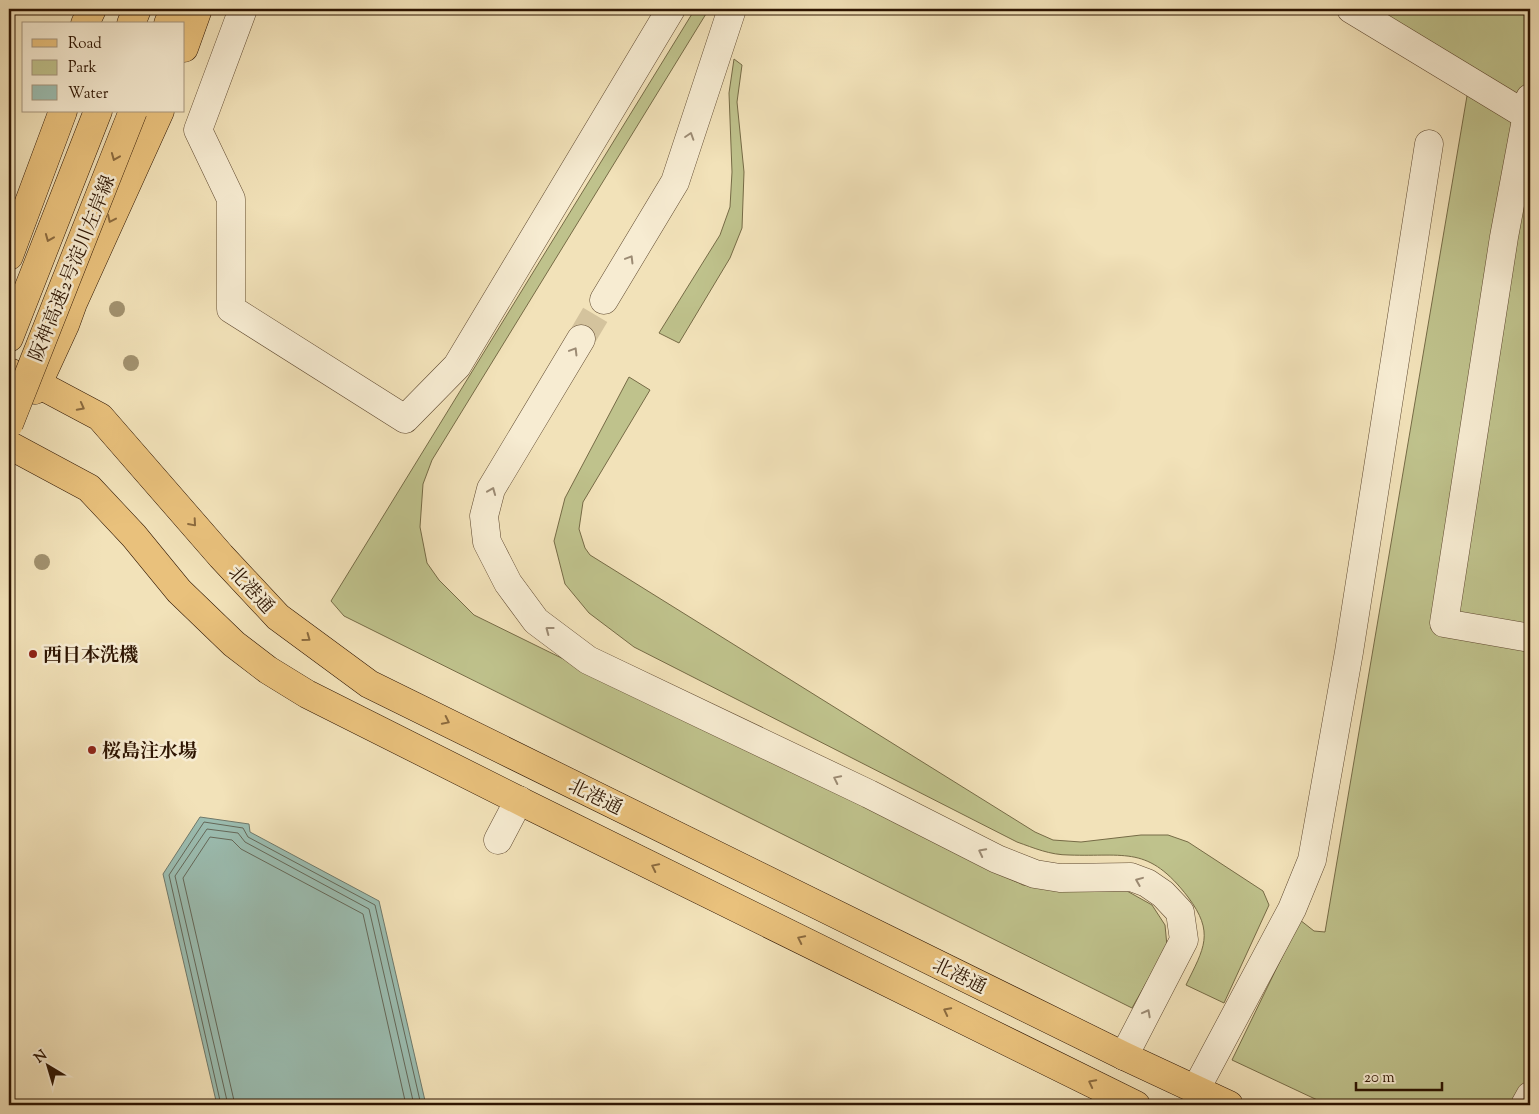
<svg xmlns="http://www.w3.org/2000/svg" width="1539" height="1114" viewBox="0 0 1539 1114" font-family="'Sorts Mill Goudy','Noto Serif JP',serif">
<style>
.green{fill:#bfc28c;stroke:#766b46}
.water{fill:#9bbdb1;stroke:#6f796b}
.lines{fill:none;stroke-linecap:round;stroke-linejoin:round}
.shore{stroke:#646859;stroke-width:1}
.minor-tunnel{stroke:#d4c39d;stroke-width:28;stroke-dasharray:28 14;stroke-linecap:butt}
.minor-casing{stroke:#5e482f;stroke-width:29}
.major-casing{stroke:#2d1401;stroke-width:29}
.highway-casing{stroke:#2d1401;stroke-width:29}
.minor{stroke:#f7ecd2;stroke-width:28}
.major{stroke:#e9c17c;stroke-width:28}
.highway{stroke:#e9c17c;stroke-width:28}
.highway-bridge-casing{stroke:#2d1401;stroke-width:29;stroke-linecap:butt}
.highway-bridge{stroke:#e9c17c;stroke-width:28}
.tree{fill:#a2926f}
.oneway{stroke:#9c8b74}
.oneway2{stroke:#8b6a3e}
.poi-dot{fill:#8f2418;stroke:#f7ecd2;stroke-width:2}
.labels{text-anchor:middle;stroke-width:5;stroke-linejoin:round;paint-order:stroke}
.street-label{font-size:19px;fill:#2d1401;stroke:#f7ecd2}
.poi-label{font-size:19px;font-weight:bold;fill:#2d1401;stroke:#f7ecd2;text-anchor:start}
</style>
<rect width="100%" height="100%" fill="#f2e2b9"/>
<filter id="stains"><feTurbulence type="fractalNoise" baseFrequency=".004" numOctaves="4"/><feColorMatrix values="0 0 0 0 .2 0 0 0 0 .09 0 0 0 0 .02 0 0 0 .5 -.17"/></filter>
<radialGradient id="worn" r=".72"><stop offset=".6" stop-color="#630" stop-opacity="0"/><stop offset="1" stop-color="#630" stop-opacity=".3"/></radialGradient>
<!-- green -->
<g class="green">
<path d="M695,9h14l-277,451 -9,24 -3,43 7,36 12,17 35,35 549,270 38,6h66l25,14 13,20 2,21 -35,62 -788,-392 -13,-15z"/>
<path d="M1334,9h196v1096h-202l-96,-45 68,-140 14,11 11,1 143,-842z"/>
<path d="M734,59l8,6 -5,37 7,70 -2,56 -12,30 -51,85 -20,-10 61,-98 10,-28 2,-35 -3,-79z"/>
<path d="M629,377l21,13 -67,112 -4,27 6,19 5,7 445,277 18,8 28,2 60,-7h27l20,7 75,49 6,14 -45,98 -38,-18c18,-37 29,-52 2,-88 -40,-52 -62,-40 -119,-42 -19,0 -35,-7 -52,-13l-383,-195 -45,-34 -24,-29 -11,-43 11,-43z"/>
</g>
<!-- water -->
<path class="water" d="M200,817l49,7 1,8 129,69 47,204h-209l-54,-231z"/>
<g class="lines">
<!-- shore -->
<g class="shore">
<path d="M221,1105l-52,-230 35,-53 39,6 5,9 127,68 46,200"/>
<path d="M228,1105l-53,-229 32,-47 31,4 7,9 124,67 45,196"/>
<path d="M235,1105l-52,-227 27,-41 22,3 9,9 122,65 43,191"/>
</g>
<!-- minor-tunnel -->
<path class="minor-tunnel" d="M581,339l23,-39"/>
<!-- minor casing -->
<g class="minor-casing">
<g id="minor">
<path d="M243,9l-45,121 33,69v110l174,110 52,-53 214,-357"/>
<path d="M1351,9l175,106"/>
<path d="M1530,98l-26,139 -60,386 86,15"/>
<path d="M604,300l71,-118 57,-173"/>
<path d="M581,339l-90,150 -7,27 3,26 21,41 28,38 52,39 281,134 128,65 38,15 25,4 71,-1 16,6 16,11 17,18 4,28 -60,116"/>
<path d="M498,840l21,-40"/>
<path d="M1196,1089l96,-180 20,-49 37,-208 80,-508"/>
<path d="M1525,1105l5,-9"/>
</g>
</g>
<!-- major casing -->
<g class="major-casing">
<g id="major">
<path d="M184,48l14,-39"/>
<path d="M9,372l29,12 62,33 121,139 57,61 91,67 755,372 105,49"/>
<path d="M35,390l30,-65 8,-22 87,-192"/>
<path d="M9,445l80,43 45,48 45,55 55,53 34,26 39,24 221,111 608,300"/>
</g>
</g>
<!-- highway casing -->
<g class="highway-casing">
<g id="highway">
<path d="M85,24l7,-15"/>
<path d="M131,24l6,-15"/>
<path d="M168,24l6,-15"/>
<path d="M9,256l54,-145"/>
<path d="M9,338l89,-227"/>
</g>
</g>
<!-- minor -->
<use href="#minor" class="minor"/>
<!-- major -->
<use href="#major" class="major"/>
<!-- highway -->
<use href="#highway" class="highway"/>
<!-- highway-bridge casing -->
<g class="highway-bridge-casing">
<path id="highway-bridge" d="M9,424l124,-313"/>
</g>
<!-- highway-bridge -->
<use href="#highway-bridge" class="highway-bridge"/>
</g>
<!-- trees -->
<g class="tree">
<circle cx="117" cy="309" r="8"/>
<circle cx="131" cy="363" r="8"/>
<circle cx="42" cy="562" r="8"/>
</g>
<!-- one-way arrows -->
<defs><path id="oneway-chevron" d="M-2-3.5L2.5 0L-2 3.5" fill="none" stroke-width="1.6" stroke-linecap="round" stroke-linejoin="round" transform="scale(1.25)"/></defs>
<g class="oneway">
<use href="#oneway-chevron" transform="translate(690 136) rotate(-72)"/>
<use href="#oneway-chevron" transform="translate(630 259) rotate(-59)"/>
<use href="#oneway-chevron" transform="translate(574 351) rotate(-59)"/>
<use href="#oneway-chevron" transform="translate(492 491) rotate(-68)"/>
<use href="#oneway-chevron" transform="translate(549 630) rotate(-143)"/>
<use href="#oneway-chevron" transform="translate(837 779) rotate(-154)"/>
<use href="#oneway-chevron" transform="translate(982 852) rotate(-153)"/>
<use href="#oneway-chevron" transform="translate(1139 881) rotate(-158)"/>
<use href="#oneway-chevron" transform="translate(1147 1013) rotate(-62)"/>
</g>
<g class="oneway2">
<use href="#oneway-chevron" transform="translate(115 157) rotate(112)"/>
<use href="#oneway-chevron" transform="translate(111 219) rotate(115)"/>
<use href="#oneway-chevron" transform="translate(49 238) rotate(112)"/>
<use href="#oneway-chevron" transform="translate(81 407) rotate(28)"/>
<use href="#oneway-chevron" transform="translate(193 523) rotate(49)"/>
<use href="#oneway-chevron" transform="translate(307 638) rotate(36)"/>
<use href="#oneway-chevron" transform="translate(446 721) rotate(26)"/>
<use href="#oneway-chevron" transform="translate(655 867) rotate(-154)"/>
<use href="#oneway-chevron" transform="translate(801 939) rotate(-154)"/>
<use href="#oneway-chevron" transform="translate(947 1011) rotate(-153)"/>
<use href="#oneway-chevron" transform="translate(1092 1083) rotate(-153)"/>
</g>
<!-- markers -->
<g class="poi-dot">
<circle cx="33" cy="654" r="5"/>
<circle cx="92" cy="750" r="5"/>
</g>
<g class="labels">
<!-- street labels -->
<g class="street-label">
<text transform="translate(71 268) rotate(-68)" y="7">阪神高速2号淀川左岸線</text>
<text transform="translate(252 589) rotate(47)" y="7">北港通</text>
<text transform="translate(596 796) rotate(26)" y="7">北港通</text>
<text transform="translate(960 975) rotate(26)" y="7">北港通</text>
</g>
<!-- poi labels -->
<g class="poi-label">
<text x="43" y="661">西日本洗機</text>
<text x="102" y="757">桜島注水場</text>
</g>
</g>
<!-- margin -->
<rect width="1539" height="1114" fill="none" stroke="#f2e2b9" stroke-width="30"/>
<rect x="10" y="10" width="1519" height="1094" fill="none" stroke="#2d1401" stroke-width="2.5"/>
<rect x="15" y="15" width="1509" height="1084" fill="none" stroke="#2d1401"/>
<!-- legend -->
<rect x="22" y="22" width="162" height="90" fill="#f7ecd2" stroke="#a6967e"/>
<rect x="32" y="39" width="25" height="8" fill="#e9c17c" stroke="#a6967e"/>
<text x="68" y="48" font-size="15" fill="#2d1401">Road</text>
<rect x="32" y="60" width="25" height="15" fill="#bfc28c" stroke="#a6967e"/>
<text x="68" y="72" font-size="15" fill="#2d1401">Park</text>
<rect x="32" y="85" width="25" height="15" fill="#9bbdb1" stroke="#a6967e"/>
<text x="68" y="98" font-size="15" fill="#2d1401">Water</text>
<!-- north arrow -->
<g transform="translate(48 1066) rotate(322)" stroke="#f7ecd2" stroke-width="4" paint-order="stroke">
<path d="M0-4L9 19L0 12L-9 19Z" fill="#2d1401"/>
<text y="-8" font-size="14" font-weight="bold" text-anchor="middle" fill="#2d1401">N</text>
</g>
<!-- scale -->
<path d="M1356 1082v8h86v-8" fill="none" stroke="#2d1401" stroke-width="2.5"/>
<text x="1364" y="1082" font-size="15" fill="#2d1401" stroke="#f7ecd2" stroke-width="4" paint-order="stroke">20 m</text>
<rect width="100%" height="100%" filter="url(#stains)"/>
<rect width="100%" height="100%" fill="url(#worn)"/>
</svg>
